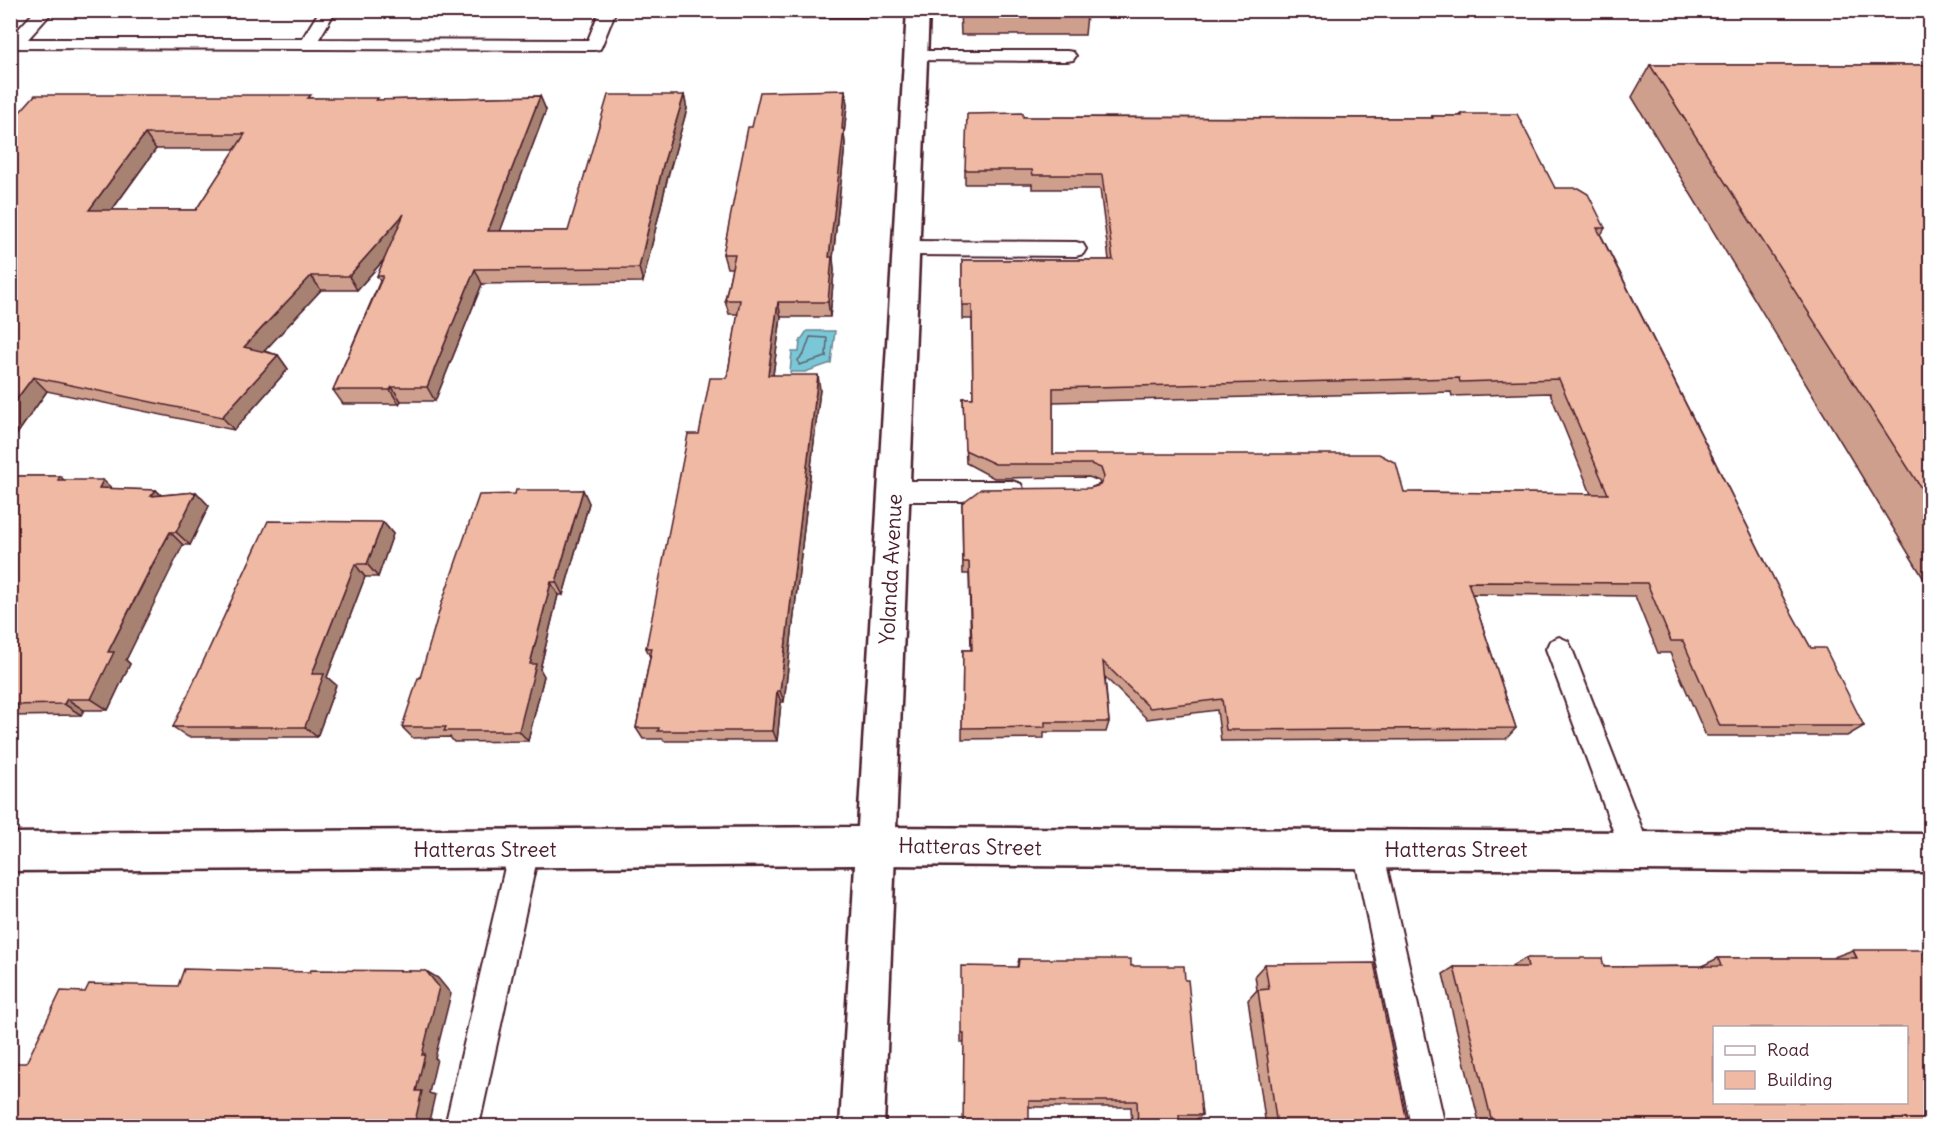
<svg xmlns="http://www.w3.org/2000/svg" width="1941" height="1137" viewBox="0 0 1941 1137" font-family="Delius,sans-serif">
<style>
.water{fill:#7ac8d7;stroke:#678492;stroke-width:1.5}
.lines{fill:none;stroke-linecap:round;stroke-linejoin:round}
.shore{stroke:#5d6370;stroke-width:1.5}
.lane-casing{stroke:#4a1f2b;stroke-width:4}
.street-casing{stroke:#4a1f2b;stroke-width:5}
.secondary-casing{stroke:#4a1f2b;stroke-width:5}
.lane{fill:#fff;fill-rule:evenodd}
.street{fill:#fff;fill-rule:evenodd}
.secondary{fill:#fff;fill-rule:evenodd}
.wall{fill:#ce9f8d;stroke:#4a1f2b;stroke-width:1.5;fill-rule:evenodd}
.shaded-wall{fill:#a78273;stroke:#4a1f2b;stroke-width:1.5}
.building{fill:#efb9a4;stroke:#4a1f2b;stroke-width:1.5;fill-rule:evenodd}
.labels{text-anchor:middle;stroke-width:6;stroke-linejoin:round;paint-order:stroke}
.street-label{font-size:21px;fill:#4a1f2b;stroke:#fff}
</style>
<rect width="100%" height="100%" fill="#fff"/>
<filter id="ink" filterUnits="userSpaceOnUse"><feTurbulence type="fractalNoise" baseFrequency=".0167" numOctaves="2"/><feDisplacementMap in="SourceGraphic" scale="12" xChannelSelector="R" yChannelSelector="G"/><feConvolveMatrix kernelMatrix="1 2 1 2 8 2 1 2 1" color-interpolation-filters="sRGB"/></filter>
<g filter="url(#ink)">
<!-- water -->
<path class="water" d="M807,331h28l-4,32 -26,9h-15l2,-20h7l1,-11z"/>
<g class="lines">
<!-- shore -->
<path class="shore" d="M810,337l17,1 -1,19 -27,8 -1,-5 6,-6z"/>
<!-- lane casing -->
<g class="lane-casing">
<g id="lane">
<path d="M36,10h18l-26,29h274l18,-29h16l-17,29 269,1 12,-30h16l-14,35 -2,4 -6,1 -584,-2v-10z"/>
<path d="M916,51h151l6,1 3,4 -3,4 -6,1 -157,-1 -3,-4 3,-4z"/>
<path d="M909,241l167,1 7,2 3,5 -3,5 -7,2 -167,-1 -7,-2 -3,-5 3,-5z"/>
<path d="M895,481h117l9,3 3,7 -3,7 -9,3h-117l-9,-3 -3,-7 3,-7z"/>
<path d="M1559,637l9,4 4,8 79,203 -4,10 -11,5 -11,-5 -4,-10 -75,-203 4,-8z"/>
<path d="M524,835l11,5 4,10 -60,276h-34l64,-276 4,-10z"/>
<path d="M1368,835l11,5 4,10 62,276h-34l-58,-276 4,-10z"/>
</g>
</g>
<!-- street casing -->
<g class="street-casing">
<path id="street" d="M907,10h22l-45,1116h-44l15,-261 -845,6v-38l848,-6z"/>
</g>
<!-- secondary casing -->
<g class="secondary-casing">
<path id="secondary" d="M875,827l1055,7v38l-1055,-7 -14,-6 -5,-13 5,-13z"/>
</g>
<!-- lane -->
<use href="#lane" class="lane"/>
<!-- street -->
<use href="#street" class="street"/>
<!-- secondary -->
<use href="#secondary" class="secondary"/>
</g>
<!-- wall -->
<g class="wall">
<path d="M780,10h88l-1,8h-86z"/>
<path d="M960,10l127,5 -2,20h-124z"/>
<path d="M1650,65h280v524l-298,-492z"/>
<path d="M845,90l2,15 -3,29 1,10 -12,114 1,13 -4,46h-49l-8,58 47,14 -36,313h-3l-4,39h-113l-1,-2h-20l-7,-11 14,-71 -4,-9 53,-214 28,-56 11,-64h-9l-4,-14 7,-32h-5l-4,-14 29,-127z"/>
<path d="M684,95l3,14 -20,71 -24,102 -161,2 -47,117h-34l-2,3h-56l-10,-14 47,-109 -3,-5 7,-16 -27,30h-36l-57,61 14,4 10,14 -54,61 -187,-39 -37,53v-321l302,-25 67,2 161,-4 6,14 -46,121h68zM156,149h80l-40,61h-84z"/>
<path d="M1461,114l144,114 -4,7 185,368 25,45 53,78 -17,10h-141l-36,-83h-12l-23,-57 -163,-2 44,134 -10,11 -285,2 -4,-31 -70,9 -42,-42 4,45 -3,10h-62v6l-82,1 1,-89h8l-2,-76h-6l-1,-71 128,-15 10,-4 -1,-3 -10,-4 -95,1 -28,-15 -3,-65h10l-1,-79h-10v-59h147l-9,-71h-68v-5h-67v-14l58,-53 408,1 1,-2h28zM1451,392l1,4 98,-3 41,101 -187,-2 -351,-38v-52z"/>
<path d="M10,476h50l4,4 49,9 43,1 5,5 35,-3 13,14 -19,39h-7l-17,32 -40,83 4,4 -22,46h-24l-3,5 -71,1z"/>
<path d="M583,490l6,13 -26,92h-5l-18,74 4,7 -16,65 -74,1 -4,-5 -37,1 -11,-11 18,-49 95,-184z"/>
<path d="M383,522l10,12 -15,43h-13l-38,100 9,8 -19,52h-129l-15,-10z"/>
<path d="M1853,950l77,176h-450l-37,-152 11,-7h60l-1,-2 13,-7 78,9 98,-1 16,-8h117l-1,-1z"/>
<path d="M1019,959l112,7 54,14 17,135 -8,6h-15l1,5h-48l-1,-19h-102l-65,-65h-3v-9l56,-66z"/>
<path d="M1265,964l143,162h-142l-18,-126 9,-10 -2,-15z"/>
</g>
<!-- shaded-wall -->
<g class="shaded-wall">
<path d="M845,90l2,15 -3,29 1,10 -12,114 1,13 -4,46 -2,-15 1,-45z"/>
<path d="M684,95l3,14 -20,71 -24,102 -4,-14 24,-103z"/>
<path d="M540,96l6,14 -51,135 -7,-14z"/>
<path d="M145,134l11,15 -55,76 -12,-15z"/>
<path d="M404,214l8,14 -55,62 -8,-14z"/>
<path d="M475,269l7,15 -47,117 -8,-14z"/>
<path d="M311,276l10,14 -66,71 -11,-14z"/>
<path d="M778,302l3,15 -10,72 -3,-14z"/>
<path d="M278,355l10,14 -54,61 -12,-13z"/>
<path d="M818,375l2,14 -36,313 -4,-11z"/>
<path d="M33,377l14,14 -37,53v-36z"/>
<path d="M392,387l9,14 -2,3 -9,-14z"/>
<path d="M103,480l14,13 -18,-5z"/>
<path d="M156,490l13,13 -18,-7z"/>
<path d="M583,490l6,13 -26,92 -7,-13z"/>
<path d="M196,492l13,14 -19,39 -14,-13z"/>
<path d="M383,522l10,12 -15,43 -11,-13z"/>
<path d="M170,532l13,13 -57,115 4,4 -22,46 -17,-11 17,-47z"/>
<path d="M355,564l10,13 -38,100 9,8 -19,52 -12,-10 7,-53z"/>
<path d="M551,582l7,13 -18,74 4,7 -16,65 -9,-10 11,-67z"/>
<path d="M777,691l4,11 -4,39 -4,-10z"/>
<path d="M67,699l17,11 -3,5 -17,-11z"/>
<path d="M426,971l12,7 13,16 -16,64 2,1 -8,34 6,2 -7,31h-14l2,-35 6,-36z"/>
<path d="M575,1121l15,5h-10l-5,-2z"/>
</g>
<!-- building -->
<g class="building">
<path d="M960,10h126l1,5h-127z"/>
<path d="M1650,65h280v437z"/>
<path d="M845,90l-3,39h2l-15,128h3l-4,45h-50l-10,73h50l-38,316h-3l-4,40h-115l1,-3h-23l16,-80h-6l42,-214h11l11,-56h17l13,-78h-15l10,-46h-12l25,-127h4l8,-35z"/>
<path d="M35,95h276l-3,3h70l-2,2 164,-4 -52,135h80l40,-136h76l-21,70 -24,103 -164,1 -48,118h-35l-2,3h-57l50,-114h-6l27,-62 -55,62h-38l-67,71 34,8 -56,62 -189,-40 -23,31v-285zM145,134h100l-49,76h-107z"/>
<path d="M1023,113v4l291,1h119l-1,-2h30l-1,-2h56l38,74h23l10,6 17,34h-8l189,375 25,45h14l39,78h-144l-37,-85h-12l-24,-58 -179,-1 48,146 -290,2 -4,-31 -72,9 -47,-46 6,60h-64v5l-83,1 1,-78h9l-3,-88h-6l-1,-59 19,-14 109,-1 10,-3 4,-8 -3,-9 -10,-4h-96l-30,-14 -2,-52h10l-1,-93h-10v-45h151l-11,-85h-69l-1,-5h-67l2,-56zM1459,378l1,4 99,-3 49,115 -204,-2 -8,-29 -17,-9h-326v-66z"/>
<path d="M10,476h50l-2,4h45l-4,8 57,2 -5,6 45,-4 -20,40h-6l-18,33 -44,87h6l-23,47h-24l-3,5 -54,1z"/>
<path d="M516,490h67l-27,92h-5l-21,82h6l-17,67h-75l2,-4h-44l16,-49h2l21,-73 38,-110 36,-1z"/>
<path d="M268,521l115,1 -16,42h-12l-43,110h12l-19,53h-132z"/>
<path d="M1853,950h70l4,8h3v168h-437l-39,-159h74l-2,-9h76l2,9 117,-1 -3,-8h139zM1714,1028h192v74h-192z"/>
<path d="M1019,959h112v7h53l1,14h3l14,135h-23l1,11h-42l-1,-25h-108v25h-66l1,-93h-3v-67l57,1z"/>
<path d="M1374,963l34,163h-131l-19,-136 11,-1 -4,-25z"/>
<path d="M184,969l126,3 1,-2 115,1 13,16 -17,68 3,-1 -9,37h6l-8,35h-404v-63h16l35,-72 24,1 4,-8 89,2z"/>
<path d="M575,1121v3h10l-1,2h-72l1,-4z"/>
</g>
</g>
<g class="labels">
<!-- street labels -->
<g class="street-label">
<text transform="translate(891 569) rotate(-87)" y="7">Yolanda Avenue</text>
<text transform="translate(970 847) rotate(1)" y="7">Hatteras Street</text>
<text x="485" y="857">Hatteras Street</text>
<text x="1456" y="857">Hatteras Street</text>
</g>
</g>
<!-- margin -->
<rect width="1941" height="1137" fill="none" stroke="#fff" stroke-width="36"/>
<rect x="18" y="18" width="1905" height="1101" fill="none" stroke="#4a1f2b" stroke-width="2" filter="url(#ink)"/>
<!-- legend -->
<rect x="1713" y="1026" width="195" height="78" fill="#ffffff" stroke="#b7a5aa" stroke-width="1.5"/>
<rect x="1725" y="1046" width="30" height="9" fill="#ffffff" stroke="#b7a5aa" stroke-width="1.5"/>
<text x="1767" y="1056" font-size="18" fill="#4a1f2b">Road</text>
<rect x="1725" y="1071" width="30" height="18" fill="#efb9a4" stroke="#b7a5aa" stroke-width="1.5"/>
<text x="1767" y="1086" font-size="18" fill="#4a1f2b">Building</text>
</svg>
